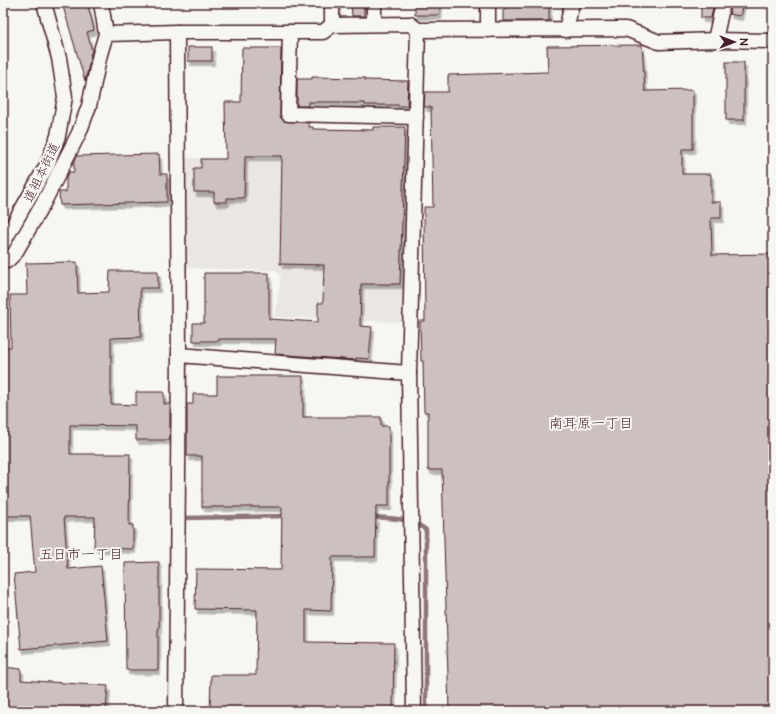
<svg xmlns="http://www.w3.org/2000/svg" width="776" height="714" viewBox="0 0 776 714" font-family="'Architects Daughter','Klee One',sans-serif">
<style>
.built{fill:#e9e6e3}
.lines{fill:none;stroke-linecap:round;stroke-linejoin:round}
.stream{stroke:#8e747a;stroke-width:4.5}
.building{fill:#ccc1c0;stroke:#4a1f2b;filter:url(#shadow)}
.minor-casing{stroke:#4a1f2b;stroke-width:17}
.minor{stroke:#f6f6f2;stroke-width:14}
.labels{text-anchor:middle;stroke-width:4;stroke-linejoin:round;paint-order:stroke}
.street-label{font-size:13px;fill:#4a1f2b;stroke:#f6f6f2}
.neighbourhood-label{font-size:14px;fill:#4a1f2b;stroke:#f6f6f2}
</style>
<defs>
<filter id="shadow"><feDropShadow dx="2.5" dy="4.5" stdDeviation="0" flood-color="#0004"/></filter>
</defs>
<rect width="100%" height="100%" fill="#f6f6f2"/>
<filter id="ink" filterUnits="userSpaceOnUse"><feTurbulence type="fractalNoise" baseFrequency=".025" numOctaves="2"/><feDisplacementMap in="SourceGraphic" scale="8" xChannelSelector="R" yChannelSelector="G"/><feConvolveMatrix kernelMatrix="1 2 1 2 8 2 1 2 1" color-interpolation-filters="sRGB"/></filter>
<g filter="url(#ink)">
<!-- built -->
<path class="built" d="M281,149l127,2 -6,171 -128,-5 7,-39 -5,-8 -90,-2v-110l94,1z"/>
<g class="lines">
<!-- stream -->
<g class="stream">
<path d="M371,517c19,1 40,1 55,13v181"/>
<path d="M184,518l104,-2"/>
</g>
</g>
<!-- building -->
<g class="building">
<path d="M62,3h25l4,14 3,13 -7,2 5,19 -1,2 -1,1 1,3 -6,24z"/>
<path d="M415,3h25l-1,12h-24z"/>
<path d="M506,3h43v18h-46v-12h3z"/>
<path d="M701,3h13l-3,15h-10z"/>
<path d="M731,3h12l-3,13 -11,-2z"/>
<path d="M351,4h13v12h-12z"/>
<path d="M642,45l3,46 48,-1v59h-11v25h29v28h10v16h-10l1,37 61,-1v457h-324l-7,-241h-14v-58h-4l-1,-51h-2l-1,-40h5l-1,-114h9l-2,-100h-7l1,-15h23v-17l100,-3 -1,-26z"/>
<rect x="188" y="47" width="24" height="14"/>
<path d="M242,48h39l-1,66 1,4 3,3 25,2v4h4v2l60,1v-3h32l-5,157h-39l-1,42 12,1 -3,32 -13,-1v2l-81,-6 1,-15h-57v2h-26v-18h11v-50h65v46l49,3v-19h5l1,-38 -44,-1 2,-108h-37l-1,42h-17v4h-13v-10h-20v-24h7v-9h25l-1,-57h16z"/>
<rect x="726" y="62" width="18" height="58"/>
<path d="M312,77l53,1v2l43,1 -1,25h-9v-1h-33v-2h-23v-1h-34v4h-11v-27h15z"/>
<path d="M159,154l1,20h7v28l-107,3 -1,-13h7v-14l3,-6h5v-10l3,-6z"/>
<path d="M77,262l1,31 31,-1 1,-21h48v17h-18l1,49 -30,1v66l25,1v-13h28v12h6v36h-34v-14l-66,-1v29h60l-1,71h4v24l-39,-1 1,-31h-31l4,52 33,-3 7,75 -87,8 -7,-75 21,-2 -5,-56h-27v-63l2,-62h-2v-44h8l-1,-52h17l-1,-32z"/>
<path d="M217,376h86v41h78v9h8v80h-13l-1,51h-43l-1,54 -25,-1v32l88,1 -1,68 -96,-2v1l-87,1 1,-36h45l1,-65 -62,-1 1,-40 85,1 1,-63h-80v-51h-15v-52h6v-10h24z"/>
<path d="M159,562v67h-1v41h-32l-1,-107z"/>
<path d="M3,667l18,2v11l87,6 -2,25h-103z"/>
</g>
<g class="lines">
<!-- minor casing -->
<g class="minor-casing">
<g id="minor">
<path d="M101,3l5,31"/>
<path d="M332,3v22"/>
<path d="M374,3v21"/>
<path d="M488,30v-27"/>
<path d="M566,30l6,-27"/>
<path d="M290,32l-2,82 128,3"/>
<path d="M715,40l8,-37"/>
<path d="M3,243l44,-78 11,-29 7,-39 -6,-39 -15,-55"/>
<path d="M3,261h4l8,-8 29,-51 35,-69 10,-27 11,-52 6,-20 71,-2h146l9,-7 78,-1 8,6 208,-1 33,13 56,-2 58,1"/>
<path d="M179,355l230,18"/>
<path d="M176,711l3,-356 -2,-323"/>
<path d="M414,711l-5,-338 9,-343"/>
</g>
</g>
<!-- minor -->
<use href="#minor" class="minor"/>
</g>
</g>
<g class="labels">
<!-- street labels -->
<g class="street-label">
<text transform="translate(41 172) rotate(-64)" y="5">道祖本街道</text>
</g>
<!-- neighbourhood labels -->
<g class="neighbourhood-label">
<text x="591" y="428">南耳原一丁目</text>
<text x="81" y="559">五日市一丁目</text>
</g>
</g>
<!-- margin -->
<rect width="776" height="714" fill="none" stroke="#f6f6f2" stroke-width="16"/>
<rect x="8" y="8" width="760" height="698" fill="none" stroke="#4a1f2b" stroke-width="1.5" filter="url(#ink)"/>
<!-- north arrow -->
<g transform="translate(734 42) rotate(90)" stroke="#f6f6f2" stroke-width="3" paint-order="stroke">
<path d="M0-3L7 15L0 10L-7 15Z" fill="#4a1f2b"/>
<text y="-6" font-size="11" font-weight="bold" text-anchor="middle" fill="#4a1f2b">N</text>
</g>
</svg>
